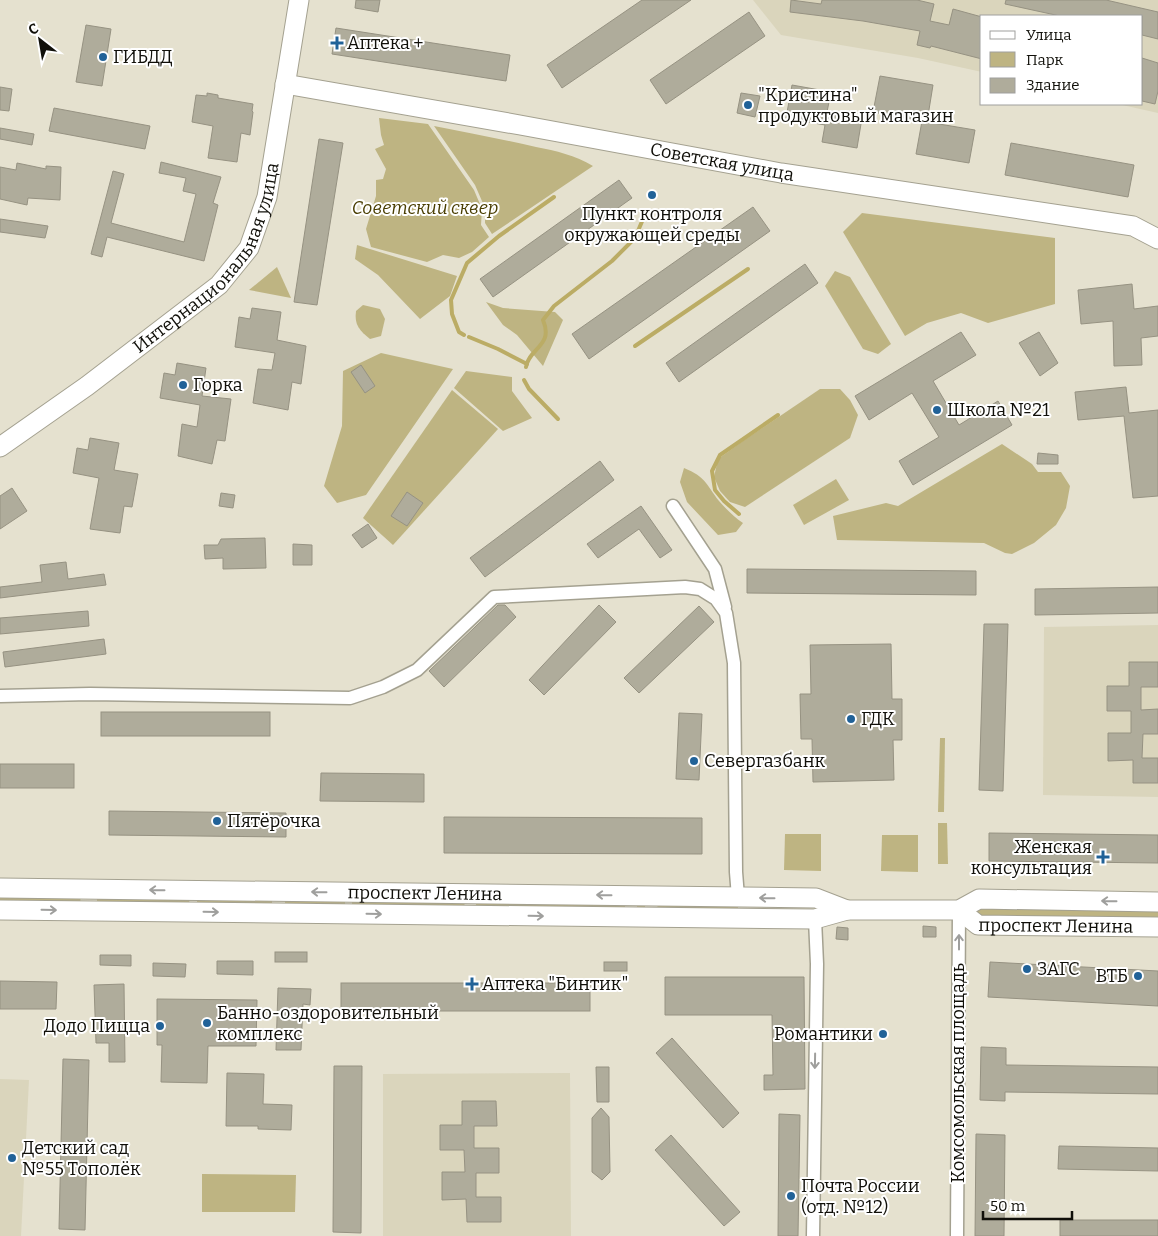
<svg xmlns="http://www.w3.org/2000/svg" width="1158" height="1236" viewBox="0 0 1158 1236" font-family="Bitter,serif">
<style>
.built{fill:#dad5bc}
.green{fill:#beb482}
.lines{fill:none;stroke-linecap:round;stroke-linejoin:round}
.stream{stroke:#bbac65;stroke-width:4}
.building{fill:#afac9b;stroke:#969282}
.street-casing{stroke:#a4a190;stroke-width:15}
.secondary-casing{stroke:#a4a190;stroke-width:21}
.street{stroke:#fff;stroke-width:12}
.secondary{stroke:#fff;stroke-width:19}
.oneway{stroke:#9f9f9d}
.poi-dot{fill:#216298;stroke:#fff;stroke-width:2}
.labels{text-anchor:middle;stroke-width:4;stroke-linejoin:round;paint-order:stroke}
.poi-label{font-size:18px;fill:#100f09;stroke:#fff;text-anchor:start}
.street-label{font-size:18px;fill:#100f09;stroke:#fff}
.park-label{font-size:18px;font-style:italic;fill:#493d01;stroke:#fff}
</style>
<rect width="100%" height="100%" fill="#e5e1cf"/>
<!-- built -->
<g class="built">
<path d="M753,0h405v113l-40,-9h24v-88h-160v56l-64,-14 -137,-23z"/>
<path d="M1158,625v172l-115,-2 1,-168z"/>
<path d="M570,1073l1,163h-188v-162z"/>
<path d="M0,1079l29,1 -8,156h-21z"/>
</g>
<!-- green -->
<g class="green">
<path d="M379,118l49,6 46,66 8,19 -1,16 8,12 -17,15 -13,6 -16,-3 -16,7 -56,-15 -5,-18 10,-33v-16l7,-1 3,-10 -11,-20 9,-4 -3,-10z"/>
<path d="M434,126c34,7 68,13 102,21 20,4 39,8 57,19l-101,68 -7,-11v-15l-10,-23z"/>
<path d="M862,213l193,25v66l-67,19 -27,-10 -34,10 -22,13 -62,-104z"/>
<path d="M357,245l100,31 -7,20 -30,23 -42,-44 -23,-16z"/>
<path d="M277,267l14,31 -42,-8z"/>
<path d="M835,271l15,6 41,67 -13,10 -15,-5 -38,-63z"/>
<path d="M486,302l17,6 52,4 8,8 -20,46 -26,-31 -14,-10z"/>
<path d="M363,305l17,4 5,10 -4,17 -11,3c-10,-8 -16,-14 -14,-28z"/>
<path d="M381,353l72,16 -87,126 -29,8 -13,-17 18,-60 1,-55z"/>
<path d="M466,371l46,6v14l20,27 -29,13 -49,-43z"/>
<path d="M820,389h20l10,11 8,15 -8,23 -105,69 -15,-5 -10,-11 -6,-14 4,-18 25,-18z"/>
<path d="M452,390l46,39 -105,116 -30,-27z"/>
<path d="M1002,444l30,20 6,8h23l9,14 -4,22 -10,17 -22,18 -22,11 -7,-1 -21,-10 -147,-3 -4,-24 53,-13 12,3z"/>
<path d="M684,468c22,9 22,16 35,33 7,8 15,16 24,22l-7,9 -18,3 -31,-33 -7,-20z"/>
<path d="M836,479l13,21 -45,25 -11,-20z"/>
<path d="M940,738h5l-1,74h-6z"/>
<path d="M938,823h9l1,41h-10z"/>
<path d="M785,834h36v37l-37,-1z"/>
<path d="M882,835h36v37l-37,-1z"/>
<path d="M0,895l81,1 -1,7 -80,-2z"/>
<path d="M97,895l93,1 -1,7 -92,-1z"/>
<path d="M197,897l75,1v7h-75z"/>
<path d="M285,898l60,1v8l-60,-2z"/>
<path d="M352,900l113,1 -1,7 -112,-1z"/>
<path d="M476,901l149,1v8l-149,-1z"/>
<path d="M637,902l101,1v8l-80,-1 -1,-6h-12v6h-8z"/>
<path d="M978,908l180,2v8l-180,-2z"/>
<path d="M202,1174l94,1 -1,37h-93z"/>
</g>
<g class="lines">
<!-- stream -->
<g class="stream">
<path d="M464,335l-5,-3 -7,-18 -1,-14 16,-37 32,-27 55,-39"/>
<path d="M469,337l29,12 29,15"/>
<path d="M635,346l113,-77"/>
<path d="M526,367c3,-19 28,-21 17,-47l11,-14 58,-45 23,-23 11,-26"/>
<path d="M524,380l5,9 29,30"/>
<path d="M739,514l-15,-13 -9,-11 -3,-19 8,-16 58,-40"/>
</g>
</g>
<!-- building -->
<g class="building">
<path d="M356,0h24l-2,12 -23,-4z"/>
<path d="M642,0h49l-129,88 -15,-23z"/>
<path d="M791,0l30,4 1,-4h95l17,4 -4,17 19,4 4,-16 29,8v42l-51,-13 -1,2 -13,-3 3,-14 -57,-10 -73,-9z"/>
<path d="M1006,0h100l52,12v27l-16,-4v-19h-82l-55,-12z"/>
<path d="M749,12l16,24 -99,68 -16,-24z"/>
<path d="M86,25l25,4 -9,57 -26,-4z"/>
<path d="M336,28l174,27 -4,26 -174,-27z"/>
<path d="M1142,58l16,5v28l-3,13 -13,-3z"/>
<path d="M880,76l53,9 -6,37 48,8 -6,33 -53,-9 6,-33 -49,-9z"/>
<path d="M792,85l39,7 -4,20 35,6 -5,30 -35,-6 3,-17 -39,-7z"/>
<path d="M0,87l12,2 -3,22 -9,-1z"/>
<path d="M207,93l11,2v3l35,6 -1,7 1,1 -3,23 -9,-2 -4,29 -29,-4 5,-32 -21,-4 4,-27 11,1z"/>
<path d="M741,93l19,3 -5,21 -18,-4z"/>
<path d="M54,108l96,18 -5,23 -96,-18z"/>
<path d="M0,128l34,6 -2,11 -32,-6z"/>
<path d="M319,139l24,4 -26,162 -23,-3z"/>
<path d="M1011,143l123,22 -6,32 -123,-22z"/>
<path d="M161,162l60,15 -8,26 5,2 -14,56 -97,-24 -5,20 -11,-3 22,-83 11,3 -13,49 73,19 12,-48 -13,-3 3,-13 -27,-5z"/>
<path d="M17,163l29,6v-3l15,1 -1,33 -32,-2 -1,7 -27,-6v-32l16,3z"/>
<path d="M619,180l13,18 -139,99 -13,-18z"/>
<path d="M753,207l17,24 -181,128 -17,-25z"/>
<path d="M0,219l48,7 -3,12 -45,-6z"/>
<path d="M805,264l13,19 -139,99 -13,-19z"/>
<path d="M1132,284l2,25 24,-3v30l-17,2 1,27 -28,1 -1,-45 -32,3 -3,-34z"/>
<path d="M252,308l29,4 -4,28 29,6 -5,38 -9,-2 -4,28 -35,-7 5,-34 14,1 3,-17 -40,-6 4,-30 11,2z"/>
<path d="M961,332l15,23 -43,26 26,44 39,-24 14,24 -99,60 -14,-24 40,-24 -27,-44 -43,27 -14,-24z"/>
<path d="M1039,332l19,31 -18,13 -21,-33z"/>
<path d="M177,363l29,5 -4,28 29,3 -6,42 -8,-1 -5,24 -34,-8 4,-32 15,3 3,-22 -40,-7 4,-25 11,2z"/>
<path d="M361,365l14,21 -10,7 -14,-21z"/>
<path d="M1126,387l3,26 29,-3v86l-25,2 -9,-82 -46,4 -3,-28z"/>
<path d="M90,438l29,5 -5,27 24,4 -6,33 -8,-1 -4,27 -30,-4 9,-51 -26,-5 4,-25 11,2z"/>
<path d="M1038,453l20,2v9h-21z"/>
<path d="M600,461l14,19 -129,97 -15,-19z"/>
<path d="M12,488l15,23 -27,18v-33z"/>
<path d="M407,492l16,11 -16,23 -16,-10z"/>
<path d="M221,493l14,2 -2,13 -14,-2z"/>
<path d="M641,506l31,44 -12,8 -21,-29 -41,29 -11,-14z"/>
<path d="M368,524l9,14 -15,10 -10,-13z"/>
<path d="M265,538l1,30 -43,1v-11l-18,1 -1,-14h14l3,-6z"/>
<path d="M293,544l19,1v20h-19z"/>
<path d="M66,562l2,17 36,-5 2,11 -106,13v-11l42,-5 -2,-17z"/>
<path d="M747,569l229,2v24l-229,-2z"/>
<path d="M1158,587v26l-123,2v-26z"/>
<path d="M498,605h7l11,12 -72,70 -15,-16z"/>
<path d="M599,605l17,17 -72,73 -15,-15z"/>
<path d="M699,606l15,16 -75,71 -15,-15z"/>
<path d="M88,611l1,15 -89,8v-16z"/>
<path d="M984,624h24l-5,167 -24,-1z"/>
<path d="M104,639l2,15 -101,13 -2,-15z"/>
<path d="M891,644l1,55h10v41h-9l1,40 -81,2 -1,-43h-11l-1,-45h11l-1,-49z"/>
<path d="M1129,662h29v25h-17v23l17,-1v25h-15l-1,24h16v25h-25v-23l-25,1v-28h23v-22h-24v-25h22z"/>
<rect x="101" y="712" width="169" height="24"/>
<path d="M679,713l23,1 -3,66 -23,-1z"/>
<rect x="0" y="764" width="74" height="24"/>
<path d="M321,773l103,1v28l-104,-1z"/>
<path d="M109,811l177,2v24l-177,-2z"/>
<path d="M444,817l258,1v36l-258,-1z"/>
<path d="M989,833l169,2v28l-169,-2z"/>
<path d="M923,926l13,1v10h-13z"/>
<path d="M837,927l11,1v12l-12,-1z"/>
<rect x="275" y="952" width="32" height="10"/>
<path d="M100,955h31v11l-31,-1z"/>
<path d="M217,961h36v14l-36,-1z"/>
<rect x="604" y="962" width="23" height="9"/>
<path d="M990,962l168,9v35l-170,-9z"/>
<path d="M153,963l33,1 -1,13 -32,-1z"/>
<path d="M665,977h139l1,112 -41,1v-15h9l-1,-60h-107z"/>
<path d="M0,981l57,1 -1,27h-56z"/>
<rect x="341" y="983" width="249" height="28"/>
<path d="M124,984l1,78h-16v-19h-13l-2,-58z"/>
<path d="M278,988l33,1 -1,16 -7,-1 -2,46h-25z"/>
<path d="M157,999l100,1 -1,46h-48l-1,37 -46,-1 1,-37h-5z"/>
<path d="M672,1038l67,75 -16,15 -67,-75z"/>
<path d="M981,1047l25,1v17l152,2v27l-153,-2v9l-25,-1z"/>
<path d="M63,1059l26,1 -4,170 -26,-1z"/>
<path d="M334,1066h28l-1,167 -28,-1z"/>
<path d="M596,1067h13v35h-12z"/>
<path d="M227,1073l37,1 -1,30 29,1 -1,25 -33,-1v-3h-32z"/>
<path d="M462,1101h34l1,25h-23v22h25v25h-23v24h25v25h-34l-1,-23 -24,1v-28h23l-1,-22h-24v-25h22z"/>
<path d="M601,1108l8,9 1,55 -8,8 -10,-8v-54z"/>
<path d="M779,1114l21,1 -2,121h-20z"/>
<path d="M976,1134l29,1 -1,101h-29z"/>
<path d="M671,1135l69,77 -16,14 -69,-76z"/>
<path d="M1059,1146l99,2v23l-100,-2z"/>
<rect x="1060" y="1220" width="98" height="16"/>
</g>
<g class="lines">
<!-- street casing -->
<g class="street-casing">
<g id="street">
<path d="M673,506l42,63 10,38"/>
<path d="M0,696l90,-2 260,4 33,-11 34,-17 77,-73 191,-10 15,2 16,10 10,14 8,50 2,209 2,25"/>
<path d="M813,1236l4,-272 -2,-45"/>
<path d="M957,1236l2,-326"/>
</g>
</g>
<!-- secondary casing -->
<g class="secondary-casing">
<g id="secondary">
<path id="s1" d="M285,84l235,41 261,48 352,53 25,13"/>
<path id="s2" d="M0,447l87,-61 132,-101 30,-37 18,-51 32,-197"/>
<path id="s3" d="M0,888l816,10 31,12"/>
<path d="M0,910l815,9 32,-9h112l20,-11 179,3"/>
<path id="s4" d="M959,910l19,15 180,2"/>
</g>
</g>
<!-- street -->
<use href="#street" class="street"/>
<!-- secondary -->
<use href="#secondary" class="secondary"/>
</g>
<!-- one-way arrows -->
<defs><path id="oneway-shaft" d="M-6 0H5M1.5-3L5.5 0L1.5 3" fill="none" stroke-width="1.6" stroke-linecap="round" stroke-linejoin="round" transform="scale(1.25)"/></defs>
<g class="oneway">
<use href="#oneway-shaft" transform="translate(157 890) rotate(-179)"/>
<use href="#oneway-shaft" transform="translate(319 892) rotate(-179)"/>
<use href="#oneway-shaft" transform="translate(604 895) rotate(-179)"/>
<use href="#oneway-shaft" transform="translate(767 898) rotate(-179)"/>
<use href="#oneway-shaft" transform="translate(1109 901) rotate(-179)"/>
<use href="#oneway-shaft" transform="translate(49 910) rotate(1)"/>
<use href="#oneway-shaft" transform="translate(211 912) rotate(1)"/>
<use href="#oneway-shaft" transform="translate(374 914) rotate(1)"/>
<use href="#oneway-shaft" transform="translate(536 916) rotate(1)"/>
<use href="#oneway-shaft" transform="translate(959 942) rotate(-90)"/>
<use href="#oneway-shaft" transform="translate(815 1061) rotate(91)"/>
</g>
<!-- markers -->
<g class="poi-dot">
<path d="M334.5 35.5h5v5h5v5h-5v5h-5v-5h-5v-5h5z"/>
<circle cx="103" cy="57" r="5"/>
<circle cx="748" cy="105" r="5"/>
<circle cx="652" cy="195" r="5"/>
<circle cx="183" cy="385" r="5"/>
<circle cx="937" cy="410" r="5"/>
<circle cx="851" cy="719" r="5"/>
<circle cx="694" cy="761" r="5"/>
<circle cx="217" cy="821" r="5"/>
<path d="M1100.5 849.5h5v5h5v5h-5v5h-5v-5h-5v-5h5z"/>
<circle cx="1027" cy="969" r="5"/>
<circle cx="1138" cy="976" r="5"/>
<path d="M469.5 976.5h5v5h5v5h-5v5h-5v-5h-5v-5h5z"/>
<circle cx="207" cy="1023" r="5"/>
<circle cx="160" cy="1026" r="5"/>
<circle cx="883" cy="1034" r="5"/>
<circle cx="12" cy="1158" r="5"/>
<circle cx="791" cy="1196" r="5"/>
</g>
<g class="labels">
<!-- poi labels -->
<g class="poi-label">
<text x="347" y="49">Аптека +</text>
<text x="113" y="63">ГИБДД</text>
<text x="758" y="101">"Кристина"<tspan x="758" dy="21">продуктовый магазин</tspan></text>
<text x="652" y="220" text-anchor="middle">Пункт контроля<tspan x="652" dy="21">окружающей среды</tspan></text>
<text x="193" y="391">Горка</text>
<text x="947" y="416">Школа №21</text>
<text x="861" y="725">ГДК</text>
<text x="704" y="767">Севергазбанк</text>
<text x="227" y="827">Пятёрочка</text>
<text x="1092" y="853" text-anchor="end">Женская<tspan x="1092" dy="21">консультация</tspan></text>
<text x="1037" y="975">ЗАГС</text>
<text x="1128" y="982" text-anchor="end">ВТБ</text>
<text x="482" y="990">Аптека "Бинтик"</text>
<text x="217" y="1019">Банно-оздоровительный<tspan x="217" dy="21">комплекс</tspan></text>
<text x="150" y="1032" text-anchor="end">Додо Пицца</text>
<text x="873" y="1040" text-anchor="end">Романтики</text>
<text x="22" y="1154">Детский сад<tspan x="22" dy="21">№55 Тополёк</tspan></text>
<text x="801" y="1192">Почта России<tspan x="801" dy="21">(отд. №12)</tspan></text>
</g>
<!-- street labels -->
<g class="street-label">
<text dy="6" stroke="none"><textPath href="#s1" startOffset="444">Советская улица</textPath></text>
<text dy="6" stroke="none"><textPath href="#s2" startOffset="288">Интернациональная улица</textPath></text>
<text dy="6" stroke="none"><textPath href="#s3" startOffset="425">проспект Ленина</textPath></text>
<text dy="6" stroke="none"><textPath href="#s4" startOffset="102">проспект Ленина</textPath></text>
<text transform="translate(958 1073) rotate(-90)" y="6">Комсомольская площадь</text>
</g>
<!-- park labels -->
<g class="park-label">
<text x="425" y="214">Советский сквер</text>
</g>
</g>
<!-- legend -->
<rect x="980" y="15" width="162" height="90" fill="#ffffff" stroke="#9f9f9d"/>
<rect x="990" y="31" width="25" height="8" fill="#ffffff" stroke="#9f9f9d"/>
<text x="1026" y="40" font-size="15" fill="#100f09">Улица</text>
<rect x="990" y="52" width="25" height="15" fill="#beb482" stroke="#9f9f9d"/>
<text x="1026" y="65" font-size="15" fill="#100f09">Парк</text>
<rect x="990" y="78" width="25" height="15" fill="#afac9b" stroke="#9f9f9d"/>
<text x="1026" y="90" font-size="15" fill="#100f09">Здание</text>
<!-- north arrow -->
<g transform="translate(40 40) rotate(329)" stroke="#ffffff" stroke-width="4" paint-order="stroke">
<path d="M0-4L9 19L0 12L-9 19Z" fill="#100f09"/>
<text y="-8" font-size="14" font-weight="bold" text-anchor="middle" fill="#100f09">С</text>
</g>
<!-- scale -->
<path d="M983 1211v8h89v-8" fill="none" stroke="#100f09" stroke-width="2.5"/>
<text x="990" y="1211" font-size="15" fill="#100f09" stroke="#ffffff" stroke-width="4" paint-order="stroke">50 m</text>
</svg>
